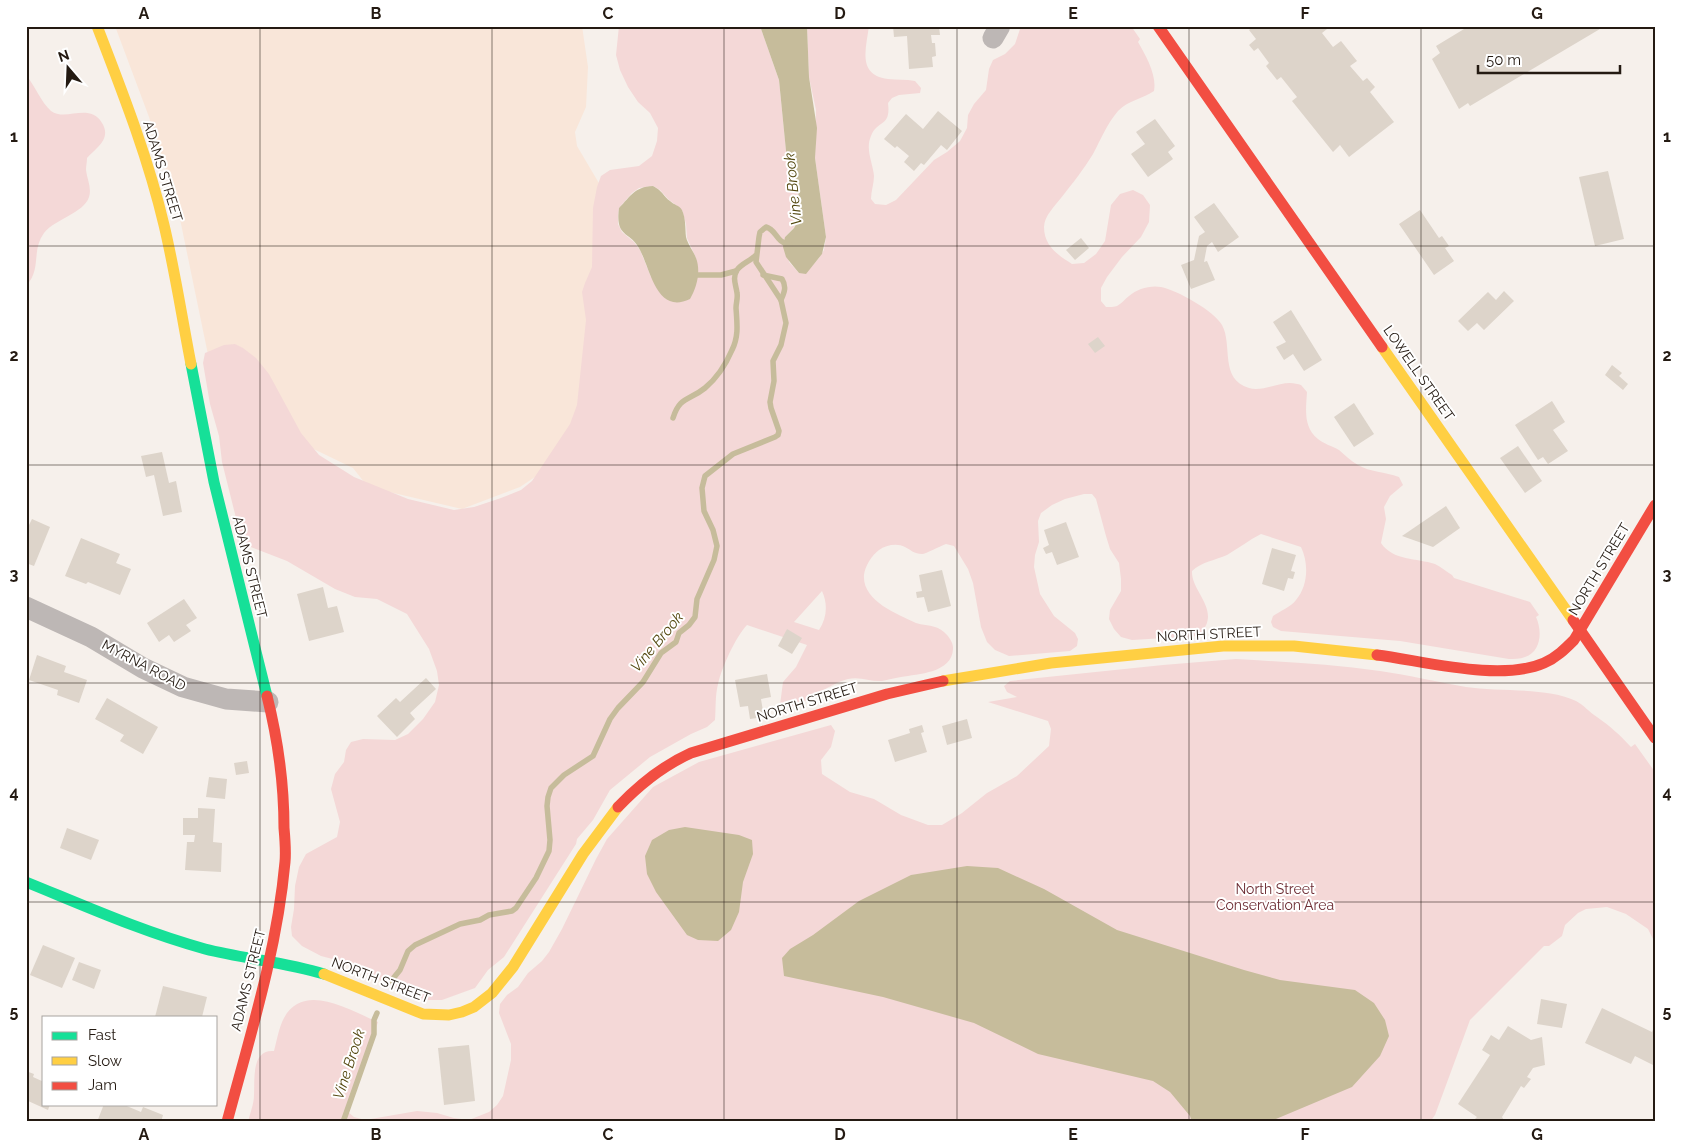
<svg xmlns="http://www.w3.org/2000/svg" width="1681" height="1148" viewBox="0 0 1681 1148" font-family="Raleway,sans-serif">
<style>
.built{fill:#f9e6d9}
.green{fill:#f4d8d7;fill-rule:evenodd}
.water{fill:#c6bc9b}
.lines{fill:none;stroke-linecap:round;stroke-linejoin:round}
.stream{stroke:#c6bc9b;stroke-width:5.5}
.building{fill:#ddd4ca}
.street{stroke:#bdb7b5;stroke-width:21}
.fast{stroke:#16e098;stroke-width:11}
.slow{stroke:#ffcf43;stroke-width:11}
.jam{stroke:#f24e42;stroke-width:11}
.grid{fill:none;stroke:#241a12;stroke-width:1;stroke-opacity:0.55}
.labels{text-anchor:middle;stroke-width:4;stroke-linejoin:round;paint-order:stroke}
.street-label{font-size:14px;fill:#241a12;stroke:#fff}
.park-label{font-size:14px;fill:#6c2b32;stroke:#fff}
.water-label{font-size:15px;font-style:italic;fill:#53470e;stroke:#fff}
.neatline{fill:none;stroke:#241a12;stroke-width:2}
.grid-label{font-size:16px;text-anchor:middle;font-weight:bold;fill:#241a12}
</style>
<rect width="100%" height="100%" fill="#f6f0eb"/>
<!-- built -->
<path class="built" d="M115,26h467l6,41 -2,40 -11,25 2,14 26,44 -29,261 -54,36 -58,22 -94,-22 -15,-19 -135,-65 -38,-184 -11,-39 -20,-63z"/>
<!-- green -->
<g class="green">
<path d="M619,26h141l19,54 8,81 10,27 3,14 -1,17 -2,5 -12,13 4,25 10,11 13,-7 7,-8 5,-8 2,-13 -11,-79 1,-48 -7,-33 -2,-51h62c-3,23 -12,49 19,53 9,1 18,0 27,2l6,7 -1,5 -21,2 -7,3 -4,5c3,25 -10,16 -17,33 -6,13 2,27 3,40 0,8 -3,15 -3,23l4,5 11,1 10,-5 38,-40 13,-8 13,-11 7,-13 1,-13 6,-11 12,-14 3,-21 4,-9 12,-6 10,-10 6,-18h110l9,13 -2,3c8,14 19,33 16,49 -12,8 -25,9 -36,20 -11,13 -17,28 -25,43 -9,15 -21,30 -32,44 -6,8 -17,18 -17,29 0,19 14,28 28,37l12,-1 12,-9 9,-13 6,-36 9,-11 13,-4 10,5 7,10 -1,17 -8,15 -19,20 -15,20 -6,11v13l5,6c3,0 9,0 11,-1 4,-2 8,-7 12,-10 8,-7 21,-11 32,-9 16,3 53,24 61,38 11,20 -3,54 27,63 12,4 28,-5 41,-5 4,0 8,1 11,2l6,7c-1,17 -4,35 11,47 6,5 14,7 21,11 6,5 12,11 19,15 12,7 27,7 41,12l4,8 -13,11 -6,11 2,12 -5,24c12,18 36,15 54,21 6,3 12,8 17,11l2,3 76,24 9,13 -3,2c6,13 6,34 -11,40 -5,2 -11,2 -16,2l-109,-18 -119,-10 -8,-4 -2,-5 2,-6c7,-5 18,-9 23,-16 12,-14 13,-36 5,-53l-40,-13c-12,6 -22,14 -34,21 -11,5 -26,7 -35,16 -1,22 32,40 6,65l-66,4 -11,-3 -7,-8 -5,-10 1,-9 11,-19v-12l-2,-16 -9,-14 -4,-13 -10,-37 -4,-5h-8l-19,5 -13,6 -11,8 -3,8 1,21 -4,13 -1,12 6,27 14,22 21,17 3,6 -1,7 -7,5 -61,5 -14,-6 -8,-8 -6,-15 -8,-44 -5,-14 -14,-23 -8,-2c-6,2 -20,10 -24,10 -8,0 -11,-4 -17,-7 -8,-4 -19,-2 -26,3 -7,5 -14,16 -15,25 -2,26 33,39 52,48 6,2 13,2 19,4 8,2 19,13 18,22 -1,24 -35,25 -52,28 -7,1 -13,3 -19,4 -11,1 -22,-5 -34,-2 -23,6 -41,26 -65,30l-3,-4 3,-23 13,-15 11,-22 -60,-20c-12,13 -25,42 -29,59 -3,12 -2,24 -3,36l-8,7 -16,7 -41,23 -40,33 -17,30 -16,19 -1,5 -72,113 -16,13 -13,18 -33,12h-22l-76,-38 -23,-6 -19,-10 -10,-10 -1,-9 3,-18 1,-23 4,-19 7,-13 31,-17 3,-15 -9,-33 4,-15 9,-12 2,-12 5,-8 12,-3 32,1 13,-6 15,-15 12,-17 4,-17 -2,-14 -8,-22 -22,-35 -30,-15 -22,-2 -20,-8 -48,-28 -39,-15 -7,-8 -19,-76 -3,-26 -9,-32 -7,-41 2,-10 19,-8 11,-1 8,4 13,10 13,16 32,59 18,22 35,22 54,22 46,11 20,-3 27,-9 20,-8 11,-9 38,-57 7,-19 9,-85 -4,-28 3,-9 7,-16 1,-59 4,-21 4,-11 9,-6 29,-4 13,-10 5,-15 1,-13 -8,-15 -12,-11 -10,-15 -8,-17 -4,-15zM653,186l7,4 8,9 14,11 4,14 1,14 9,20 -45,19 -11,-27 -6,-8 -12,-10 -4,-8v-9l1,-7 13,-15 7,-5zM822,591c6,13 5,27 -3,39l-25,-8z"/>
<path d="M26,75c9,11 15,27 25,36 15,11 38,-9 51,12 10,16 -6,25 -15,35 0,4 -1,8 -1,12 1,9 6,18 3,27 -5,16 -34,22 -45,36 -13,18 -2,36 -18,53z"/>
<path d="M1236,659c48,3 96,5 144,12 29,4 57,11 86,16 32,5 81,0 110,14 8,4 13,11 21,16 13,9 23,18 34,30l4,-3 20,28v171l-7,-14 -22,-15 -19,-7 -21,2 -8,4 -13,12 -3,11 -13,10h-5l-74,74 -35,95 -5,7h-1182c2,-9 6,-18 6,-27 1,-16 -3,-46 20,-44 3,-11 5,-24 10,-33 20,-37 67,-7 94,4l-30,90 6,5 11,3 52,-9 20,2 17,5 15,2 20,-8 8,-7 6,-9 8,-36v-16l-12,-31 1,-9 7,-9 11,-8 10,-14 14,-12 7,-9 13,-23 34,-70 11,-20 46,-52 46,-25 132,-37 4,6 -4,16 -10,13 1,14 28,18 24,7 27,16 27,10h14l20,-12 25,-20 30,-17 32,-30 2,-17 -3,-8 -60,-19 29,-5 -10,-5 -3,-6 6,-5 153,-16z"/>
</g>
<!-- water -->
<g class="water">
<path d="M760,26h47l2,51 8,51 -2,30 11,79 -4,17 -16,20 -7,-1 -5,-6 -8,-10 -3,-10 2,-10 9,-9 5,-9 1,-17 -3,-14 -10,-27 -8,-81z"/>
<path d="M653,186c10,5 10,10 17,15 4,4 9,4 12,9 4,9 3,18 4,27 2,8 7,13 10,21 5,13 1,29 -6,41 -33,16 -39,-28 -50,-49 -10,-20 -25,-11 -21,-42 12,-12 15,-21 34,-22z"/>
<path d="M685,827l54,8 13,5 1,14 -10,28 -4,30 -8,18 -13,11 -20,-1 -11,-5 -31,-43 -9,-18 -2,-18 7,-16 17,-10z"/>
<path d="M967,866l31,2 46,21 73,41 127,40 36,10 75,10 19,13 11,17 4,16 -9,20 -28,31 -83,35h-77l-2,-6 -20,-24 -17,-11 -115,-27 -64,-31 -91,-26 -99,-21 -2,-18 8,-9 23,-14 46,-34 52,-26z"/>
</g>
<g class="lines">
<!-- stream -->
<g class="stream">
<path d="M698,275h23l15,-4"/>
<path d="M763,275l19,4c5,8 2,14 -1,21"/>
<path d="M673,418c7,-22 16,-17 32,-30 12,-10 21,-24 27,-38 7,-14 5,-27 4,-42 0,-5 2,-10 1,-15 -1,-8 -5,-15 0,-23 4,-6 13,-9 18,-14"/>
<path d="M391,981l9,-11 8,-19 7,-6 45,-21 20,-4 9,-5 23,-4 4,-3 20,-30 13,-27 1,-11 -3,-34 1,-9 3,-9 13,-13 29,-19 17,-37 8,-11 25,-26 18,-29 15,-11 3,-9 10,-8 6,-8 2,-18 17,-39 3,-14 -4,-16 -9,-19 -2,-23 3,-12 28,-22 42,-17 3,-2 1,-4 -8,-23 -1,-6 4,-21 -1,-20 8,-16 5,-22 -5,-23 -25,-38 3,-25 1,-5 6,-5c11,3 9,15 24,18"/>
<path d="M343,1122l31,-88v-14l3,-7"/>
</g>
</g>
<!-- building -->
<g class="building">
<path d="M893,26h46l1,9h-9l1,8h3l1,13 -4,1 1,10 -24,2 -2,-33 -13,1z"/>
<path d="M1254,26h71l2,3 -5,4 11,14 8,-6 16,20 -7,5 13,15 4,-3 8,9 -5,5 24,30 -45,35 -9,-12 -7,7 -41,-51 5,-4 -16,-20 -4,3 -11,-14 3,-3 -11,-15 -4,3 -5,-6 7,-6 -7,-9z"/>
<path d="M1469,26h136l-135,80 -2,-3 -9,6 -27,-50 8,-6 -4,-7z"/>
<path d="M938,111l24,20 -15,19 -6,-5 -17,20 -3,-2 -7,8 -10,-9 5,-6 -12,-10 -2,2 -11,-9 22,-25 17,15z"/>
<path d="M1155,119l20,27 -7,6 5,7 -25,18 -17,-23 14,-10 -9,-12z"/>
<path d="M1608,171l16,68 -29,7 -16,-69z"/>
<path d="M1214,203l25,34 -21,15 -6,-10 -5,4 -3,16 3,-1 8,19 -24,9 -10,-24 13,-5 5,-24 6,-4 -11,-15z"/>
<path d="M1420,210l19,28 3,-2 7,10 -4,2 9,13 -20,14 -35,-51z"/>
<path d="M1081,238l8,10 -14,12 -9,-10z"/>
<path d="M1504,291l10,10 -30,29 -7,-7 -9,8 -10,-10 30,-29 8,8z"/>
<path d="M1291,310l31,50 -18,11 -11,-17 -9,6 -8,-13 10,-5 -13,-20z"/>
<path d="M1098,337l7,9 -10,7 -7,-9z"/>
<path d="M1612,365l10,8 -3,3 9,8 -5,6 -18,-15z"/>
<path d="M1552,401l13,21 -12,8 15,21 -20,13 -5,-7 -5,3 -23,-35z"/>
<path d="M1354,403l20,31 -20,13 -20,-30z"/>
<path d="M1518,446l24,35 -17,12 -25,-35z"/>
<path d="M162,452l7,31 7,-2 6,31 -19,4 -9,-41 -8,2 -5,-21z"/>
<path d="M1446,506l14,22 -27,19 -31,-11z"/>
<path d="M32,519l18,8 -16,39 -8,-3v-32z"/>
<path d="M1066,522l13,35 -22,8 -5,-13 -6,2 -3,-6 6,-3 -5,-15z"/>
<path d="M81,538l39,16 -4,9 15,6 -11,26 -32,-13 -2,2 -21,-8z"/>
<path d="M1272,548l24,7 -5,16 4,1 -2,7 -5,-1 -4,13 -22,-7z"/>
<path d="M942,570l9,36 -23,6 -4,-15 -7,1 -1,-6 6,-1 -3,-16z"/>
<path d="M323,587l5,21 9,-2 7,26 -35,9 -12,-47z"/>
<path d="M184,599l13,19 -11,7 5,6 -17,11 -5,-7 -10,7 -12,-19z"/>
<path d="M787,629l15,9 -10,16 -14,-8z"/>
<path d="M37,655l29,11 -2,6 23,8 -8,23 -22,-8 1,-5 -29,-10z"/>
<path d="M767,674l4,23 -10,2 3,18 -14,2 -2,-13 -8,1 -5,-27z"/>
<path d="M426,678l10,11 -26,24 5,6 -18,18 -20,-21 19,-18 4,4z"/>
<path d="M107,698l51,29 -15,27 -23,-13 4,-6 -29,-16z"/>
<path d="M967,719l5,19 -25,7 -5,-19z"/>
<path d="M922,725l2,7 -3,1 6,19 -32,10 -7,-22 22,-7 -1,-4z"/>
<path d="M247,761l2,12 -13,2 -2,-12z"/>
<path d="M209,777l18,2 -2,20 -19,-2z"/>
<path d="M198,808l17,1 -2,33 9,1 -1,29 -36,-2 2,-28h7l1,-7h-12v-17h15z"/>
<path d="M67,828l32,12 -8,20 -31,-12z"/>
<path d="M43,945l32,13 -13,30 -32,-13z"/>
<path d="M79,962l22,8 -7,19 -22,-9z"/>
<path d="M163,986l44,11 -5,20h-47z"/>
<path d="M1541,999l26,5 -5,24 -25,-4z"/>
<path d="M1602,1008l50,24 3,-7v41l-20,-10 -4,8 -46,-21z"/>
<path d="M1508,1026l23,14 11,-3 3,28 -12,3 -6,9 4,2 -7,9 -3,-2 -19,31 3,5h-26l-4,-3 2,-2 -19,-13 32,-49 -8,-5 9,-15 8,5z"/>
<path d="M469,1045l6,56 -31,4 -6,-57z"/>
<path d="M26,1071l8,3 -1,3 11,5v22h6l-2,6 -22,-10z"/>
<path d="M104,1104h18l19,8 2,-5 20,8 -2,7h-64z"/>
</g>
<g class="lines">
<!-- street -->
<g class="street">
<path d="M993,38l7,-12"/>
<path d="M26,607l65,30 52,31 40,19 43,12 42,3"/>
</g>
<!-- fast -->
<g class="fast">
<path d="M191,364l23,118 53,214"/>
<path d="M26,882c59,24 117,50 179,67 39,10 80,13 119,25"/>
</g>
<!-- slow -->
<g class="slow">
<path d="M97,26c25,65 51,131 67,199 11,46 18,93 27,139"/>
<path d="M1382,347l191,273"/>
<path d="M943,681l108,-18 172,-17h71l83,9"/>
<path d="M324,974l99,40 26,1 13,-3 12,-5 18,-14 21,-26 70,-113 35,-47"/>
</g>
<!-- jam -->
<g class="jam">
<path d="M1158,26l224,321"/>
<path d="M1573,620l82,118"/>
<path d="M1377,655c47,6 123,27 167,8 12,-5 21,-14 30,-23l81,-135"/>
<path d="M618,807c22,-23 44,-41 73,-54l196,-59 56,-13"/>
<path d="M227,1122c23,-86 50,-171 58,-260 1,-11 0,-23 -1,-34 0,-45 -6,-88 -17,-132"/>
</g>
</g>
<!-- grid -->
<path class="grid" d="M260,26v1096M492,26v1096M724,26v1096M957,26v1096M1189,26v1096M1421,26v1096M26,246h1629M26,465h1629M26,683h1629M26,902h1629"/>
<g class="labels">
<!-- street labels -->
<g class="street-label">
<text transform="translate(163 171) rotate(73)" y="5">ADAMS STREET</text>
<text transform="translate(1419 373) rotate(55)" y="5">LOWELL STREET</text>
<text transform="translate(250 567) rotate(76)" y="5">ADAMS STREET</text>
<text transform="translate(1599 569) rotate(-59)" y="5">NORTH STREET</text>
<text transform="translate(1209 634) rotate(-3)" y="5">NORTH STREET</text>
<text transform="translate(144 665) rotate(28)" y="5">MYRNA ROAD</text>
<text transform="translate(807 702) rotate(-17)" y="5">NORTH STREET</text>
<text transform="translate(248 980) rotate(-76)" y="5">ADAMS STREET</text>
<text transform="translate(381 980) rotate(21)" y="5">NORTH STREET</text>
</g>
<!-- park labels -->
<g class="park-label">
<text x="1275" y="894">North Street<tspan x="1275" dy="16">Conservation Area</tspan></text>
</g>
<!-- water labels -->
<g class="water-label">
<text transform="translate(793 189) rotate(-96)" y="5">Vine Brook</text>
<text transform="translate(657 642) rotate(-50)" y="5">Vine Brook</text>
<text transform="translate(349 1064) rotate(-72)" y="5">Vine Brook</text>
</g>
</g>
<!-- border -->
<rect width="1681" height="1148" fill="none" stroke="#ffffff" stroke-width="55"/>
<!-- legend -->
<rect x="42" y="1016" width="175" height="90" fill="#ffffff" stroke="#a7a3a0"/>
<rect x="52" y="1032" width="25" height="8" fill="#16e098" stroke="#a7a3a0"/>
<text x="88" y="1040" font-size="15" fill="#241a12">Fast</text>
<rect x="52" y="1057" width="25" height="8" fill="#ffcf43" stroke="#a7a3a0"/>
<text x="88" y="1066" font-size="15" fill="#241a12">Slow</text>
<rect x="52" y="1082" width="25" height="8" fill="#f24e42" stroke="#a7a3a0"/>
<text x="88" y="1090" font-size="15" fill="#241a12">Jam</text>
<!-- north arrow -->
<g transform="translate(68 68) rotate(341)" stroke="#ffffff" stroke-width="4" paint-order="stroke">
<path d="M0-4L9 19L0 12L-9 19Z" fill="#241a12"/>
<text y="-8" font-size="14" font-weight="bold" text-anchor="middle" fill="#241a12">N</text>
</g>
<!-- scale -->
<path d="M1478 65v8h142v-8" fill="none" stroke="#241a12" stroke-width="2.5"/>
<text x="1486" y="65" font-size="15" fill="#241a12" stroke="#ffffff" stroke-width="4" paint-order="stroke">50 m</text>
<rect x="28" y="28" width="1626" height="1092" class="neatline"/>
<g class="grid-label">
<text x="144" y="19">A</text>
<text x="376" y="19">B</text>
<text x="608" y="19">C</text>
<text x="840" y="19">D</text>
<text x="1073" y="19">E</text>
<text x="1305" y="19">F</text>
<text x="1537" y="19">G</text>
<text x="14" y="142">1</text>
<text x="1667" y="142">1</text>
<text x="14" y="361">2</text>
<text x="1667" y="361">2</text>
<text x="14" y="580">3</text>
<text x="1667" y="580">3</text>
<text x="14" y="798">4</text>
<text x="1667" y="798">4</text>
<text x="14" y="1017">5</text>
<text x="1667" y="1017">5</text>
<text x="144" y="1140">A</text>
<text x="376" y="1140">B</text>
<text x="608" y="1140">C</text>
<text x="840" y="1140">D</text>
<text x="1073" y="1140">E</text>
<text x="1305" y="1140">F</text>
<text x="1537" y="1140">G</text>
</g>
</svg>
